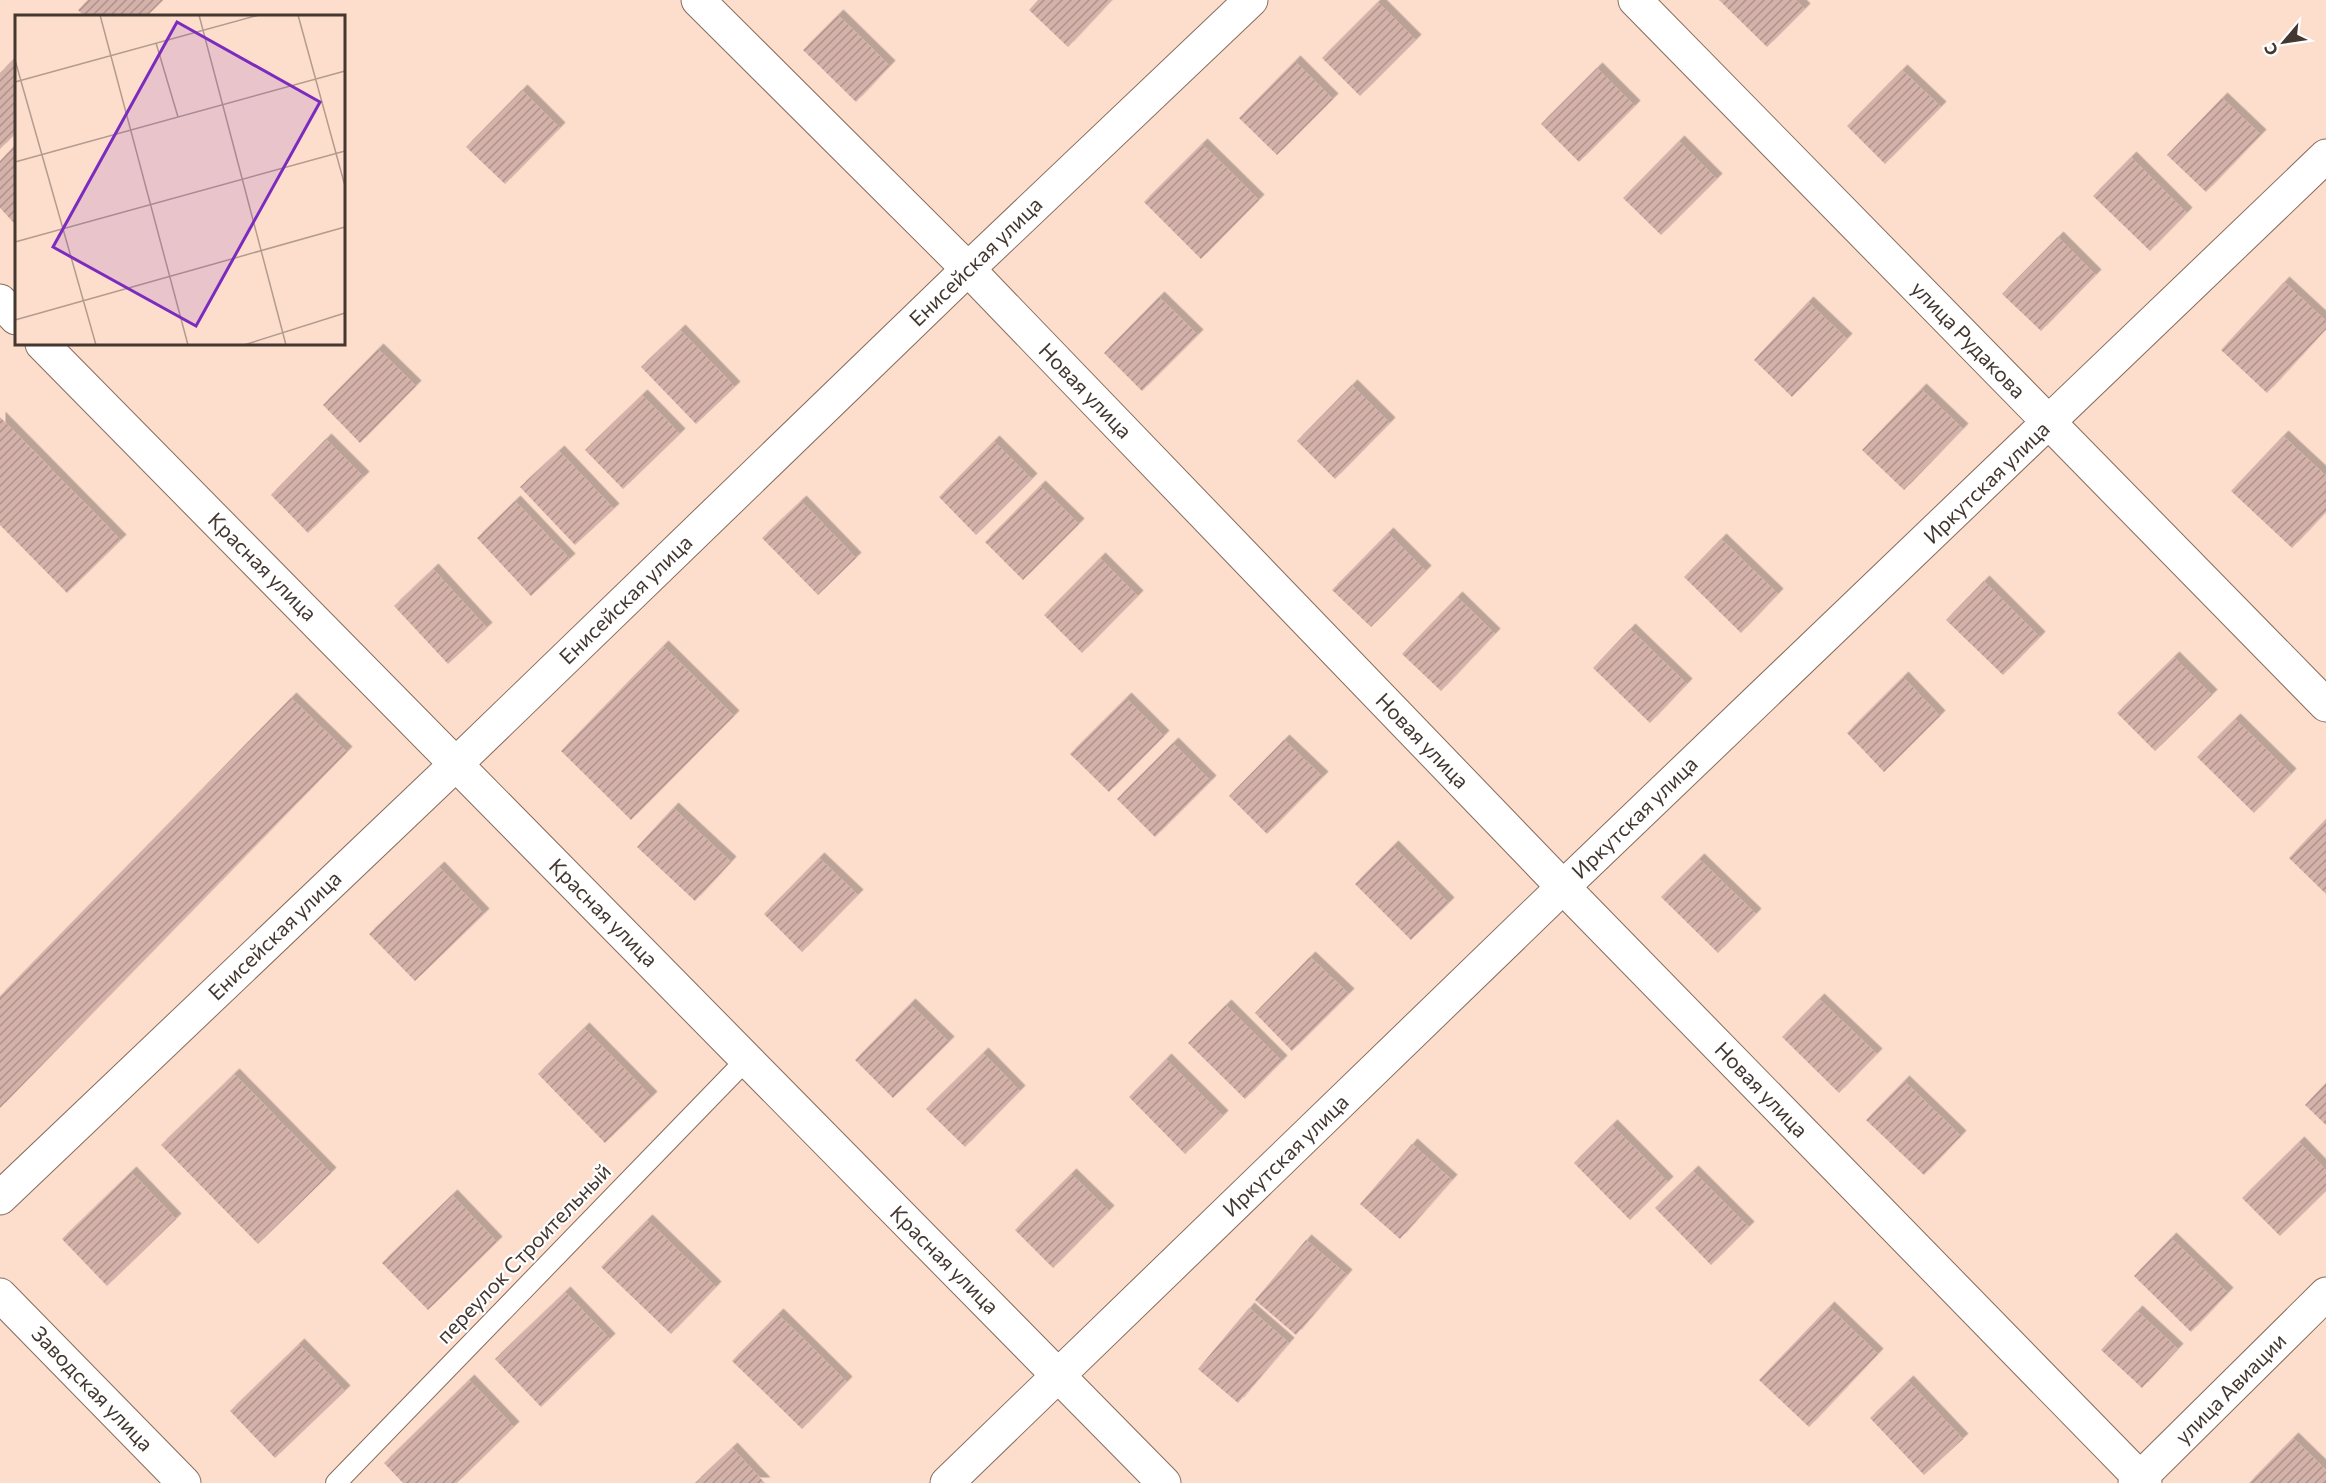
<svg xmlns="http://www.w3.org/2000/svg" width="2326" height="1483" viewBox="0 0 2326 1483" font-family="Commissioner,sans-serif">
<style>
.building{fill:url(#building-hatch);filter:url(#shadow)}
.lines{fill:none;stroke-linecap:round;stroke-linejoin:round}
.service-casing{stroke:#876c5d;stroke-width:22}
.minor-casing{stroke:#876c5d;stroke-width:35}
.service{stroke:#fff;stroke-width:20}
.minor{stroke:#fff;stroke-width:33}
.labels{text-anchor:middle;stroke-width:4.5;stroke-linejoin:round;paint-order:stroke}
.street-label{font-size:21px;fill:#433730;stroke:#fff}
.inset-road{fill:none;stroke:#b39b8e;stroke-width:1.5}
.view{fill:#7b2cbf;fill-opacity:0.15;stroke:#7b2cbf;stroke-width:3}
.inset-edge{fill:none;stroke:#433730;stroke-width:3}
</style>
<defs>
<pattern id="building-hatch" width="6" height="6" patternUnits="userSpaceOnUse" patternTransform="scale(1.5)"><rect width="6" height="6" fill="#d4b2aa"/><path d="M-1 1l2-2M0 6l6-6M5 7l2-2" fill="none" stroke="#ae928b"/></pattern>
<filter id="shadow"><feDropShadow dx="5.5" dy="-5.5" stdDeviation="0" flood-color="#0004"/></filter>
</defs>
<rect width="100%" height="100%" fill="#fddecd"/>
<!-- building -->
<g class="building">
<path d="M88,0h75l-16,16h-63l-6,-6z"/>
<path d="M1038,0h74l-44,47 -39,-37z"/>
<path d="M1719,0h77l9,9 -38,38z"/>
<path d="M1378,2l38,38 -56,56 -38,-38z"/>
<path d="M838,15l52,51 -34,36 -53,-52z"/>
<path d="M16,57v76l-16,16v-76z"/>
<path d="M1295,61l38,38 -56,56 -38,-37z"/>
<path d="M1597,68l38,38 -56,56 -38,-38z"/>
<path d="M1902,70l39,37 -56,57 -38,-38z"/>
<path d="M522,90l38,38 -55,56 -39,-37z"/>
<path d="M2222,98l39,37 -55,57 -39,-37z"/>
<path d="M1679,141l38,38 -56,56 -38,-37z"/>
<path d="M16,144v77l-2,2 -14,-15v-47z"/>
<path d="M1202,144l57,56 -58,59 -57,-57z"/>
<path d="M2131,157l56,56 -37,38 -57,-55z"/>
<path d="M2058,237l38,38 -55,56 -39,-37z"/>
<path d="M2284,282l42,39v8l-59,64 -46,-43z"/>
<path d="M1159,297l39,38 -56,56 -38,-38z"/>
<path d="M1808,302l39,37 -55,58 -38,-37z"/>
<path d="M680,330l55,57 -39,37 -55,-57z"/>
<path d="M378,349l38,37 -56,57 -37,-38z"/>
<path d="M1352,385l38,38 -55,56 -38,-38z"/>
<path d="M1921,389l42,40 -59,61 -42,-40z"/>
<path d="M642,395l38,39 -57,55 -38,-39z"/>
<path d="M0,417l121,123 -54,53 -67,-68z"/>
<path d="M2283,436l43,40v36l-34,36 -61,-57z"/>
<path d="M326,439l38,38 -56,56 -37,-38z"/>
<path d="M994,441l38,38 -56,56 -37,-38z"/>
<path d="M559,451l55,58 -39,36 -55,-58z"/>
<path d="M1040,486l39,38 -56,56 -38,-38z"/>
<path d="M515,501l55,58 -39,37 -54,-58z"/>
<path d="M801,501l55,57 -38,37 -56,-57z"/>
<path d="M1388,533l38,38 -55,56 -39,-37z"/>
<path d="M1721,539l57,55 -37,39 -57,-56z"/>
<path d="M1100,558l38,38 -56,57 -38,-38z"/>
<path d="M433,569l54,59 -39,36 -54,-58z"/>
<path d="M1984,581l56,56 -37,38 -57,-55z"/>
<path d="M1457,597l38,37 -54,57 -39,-37z"/>
<path d="M1630,629l57,55 -37,39 -57,-55z"/>
<path d="M663,646l71,70 -103,104 -70,-69z"/>
<path d="M2174,657l38,38 -57,56 -38,-38z"/>
<path d="M1903,677l37,39 -56,56 -37,-39z"/>
<path d="M291,698l56,54 -347,356v-112z"/>
<path d="M1126,698l38,38 -55,56 -39,-38z"/>
<path d="M2235,719l56,55 -37,39 -57,-56z"/>
<path d="M1284,740l39,37 -56,57 -38,-38z"/>
<path d="M1173,743l38,38 -56,56 -38,-38z"/>
<path d="M673,808l58,54 -36,39 -58,-54z"/>
<path d="M2326,819v75l-37,-36z"/>
<path d="M1393,846l56,57 -38,37 -56,-56z"/>
<path d="M819,858l39,37 -56,57 -38,-38z"/>
<path d="M1699,859l57,55 -38,39 -57,-56z"/>
<path d="M439,867l45,47 -69,67 -46,-47z"/>
<path d="M1310,957l39,37 -57,57 -37,-38z"/>
<path d="M1819,999l58,55 -38,39 -57,-56z"/>
<path d="M910,1004l39,38 -56,56 -38,-38z"/>
<path d="M1226,1005l56,56 -37,38 -57,-56z"/>
<path d="M584,1028l68,69 -47,46 -67,-69z"/>
<path d="M983,1053l37,38 -55,56 -39,-38z"/>
<path d="M1166,1059l57,57 -38,38 -56,-57z"/>
<path d="M234,1074l97,99 -73,71 -97,-99z"/>
<path d="M1904,1081l57,55 -37,39 -58,-55z"/>
<path d="M2326,1083v42l-21,-20z"/>
<path d="M1612,1125l56,57 -38,38 -56,-57z"/>
<path d="M2299,1142l27,28v21l-46,45 -38,-38z"/>
<path d="M1412,1144l40,36 -52,59 -40,-35z"/>
<path d="M1693,1171l56,56 -38,38 -56,-57z"/>
<path d="M131,1172l45,47 -69,67 -45,-47z"/>
<path d="M1071,1174l38,37 -56,57 -38,-38z"/>
<path d="M452,1195l45,47 -69,68 -46,-47z"/>
<path d="M647,1220l69,67 -45,47 -70,-67z"/>
<path d="M2171,1238l57,55 -37,39 -57,-56z"/>
<path d="M1306,1240l41,35 -51,60 -41,-35z"/>
<path d="M565,1292l45,47 -69,68 -46,-48z"/>
<path d="M1829,1307l49,47 -69,73 -50,-47z"/>
<path d="M1249,1308l40,35 -51,60 -40,-34z"/>
<path d="M2137,1311l41,38 -36,39 -41,-38z"/>
<path d="M778,1314l69,68 -45,47 -70,-68z"/>
<path d="M299,1344l46,47 -70,67 -45,-47z"/>
<path d="M469,1380l45,47 -57,56h-54l-19,-20z"/>
<path d="M1908,1381l55,58 -39,36 -54,-57z"/>
<path d="M2293,1438l33,32v13h-77z"/>
<path d="M732,1448l33,35h-70z"/>
</g>
<g class="lines">
<!-- service casing -->
<g class="service-casing">
<path id="service" d="M336,1483l411,-424"/>
</g>
<!-- minor casing -->
<g class="minor-casing">
<g id="minor">
<path d="M698,0l270,269 595,618 582,596"/>
<path d="M1635,0l691,705"/>
<path d="M0,301l16,17"/>
<path d="M42,344l1122,1139"/>
<path d="M0,1198l456,-434 512,-495 283,-269"/>
<path d="M0,1295l184,188"/>
<path d="M947,1483l616,-596 763,-731"/>
<path d="M2135,1483l191,-189"/>
</g>
</g>
<!-- service -->
<use href="#service" class="service"/>
<!-- minor -->
<use href="#minor" class="minor"/>
</g>
<g class="labels">
<!-- street labels -->
<g class="street-label">
<text transform="translate(976 262) rotate(-44)" y="7">Енисейская улица</text>
<text transform="translate(1968 340) rotate(46)" y="7">улица Рудакова</text>
<text transform="translate(1085 391) rotate(46)" y="7">Новая улица</text>
<text transform="translate(1987 483) rotate(-44)" y="7">Иркутская улица</text>
<text transform="translate(262 567) rotate(45)" y="7">Красная улица</text>
<text transform="translate(626 600) rotate(-44)" y="7">Енисейская улица</text>
<text transform="translate(1422 741) rotate(46)" y="7">Новая улица</text>
<text transform="translate(1635 818) rotate(-44)" y="7">Иркутская улица</text>
<text transform="translate(603 913) rotate(45)" y="7">Красная улица</text>
<text transform="translate(275 936) rotate(-44)" y="7">Енисейская улица</text>
<text transform="translate(1761 1090) rotate(46)" y="7">Новая улица</text>
<text transform="translate(1286 1156) rotate(-44)" y="7">Иркутская улица</text>
<text transform="translate(524 1254) rotate(-46)" y="7">переулок Строительный</text>
<text transform="translate(944 1260) rotate(45)" y="7">Красная улица</text>
<text transform="translate(92 1389) rotate(46)" y="7">Заводская улица</text>
<text transform="translate(2231 1389) rotate(-45)" y="7">улица Авиации</text>
</g>
</g>
<!-- overview -->
<g transform="translate(15 15)">
<rect width="330" height="330" fill="#fddecd"/>
<path class="inset-road" d="M85,0l88,330M184,0l87,330M283,0l47,171M141,28l22,74M0,45l81,285M0,67l244,-67M0,147l330,-91M0,227l330,-91M0,305l330,-93M229,330l101,-32"/>
<path class="view" d="M162,7l143,80 -124,224 -143,-79z"/>
<rect width="330" height="330" class="inset-edge"/>
</g>
<!-- north arrow -->
<g transform="translate(2284 42) rotate(241)" stroke="#ffffff" stroke-width="4.5" paint-order="stroke">
<path d="M0-4.5L10 22L0 15L-10 22Z" fill="#433730"/>
<text y="-9" font-size="16" font-weight="bold" text-anchor="middle" fill="#433730">С</text>
</g>
</svg>
